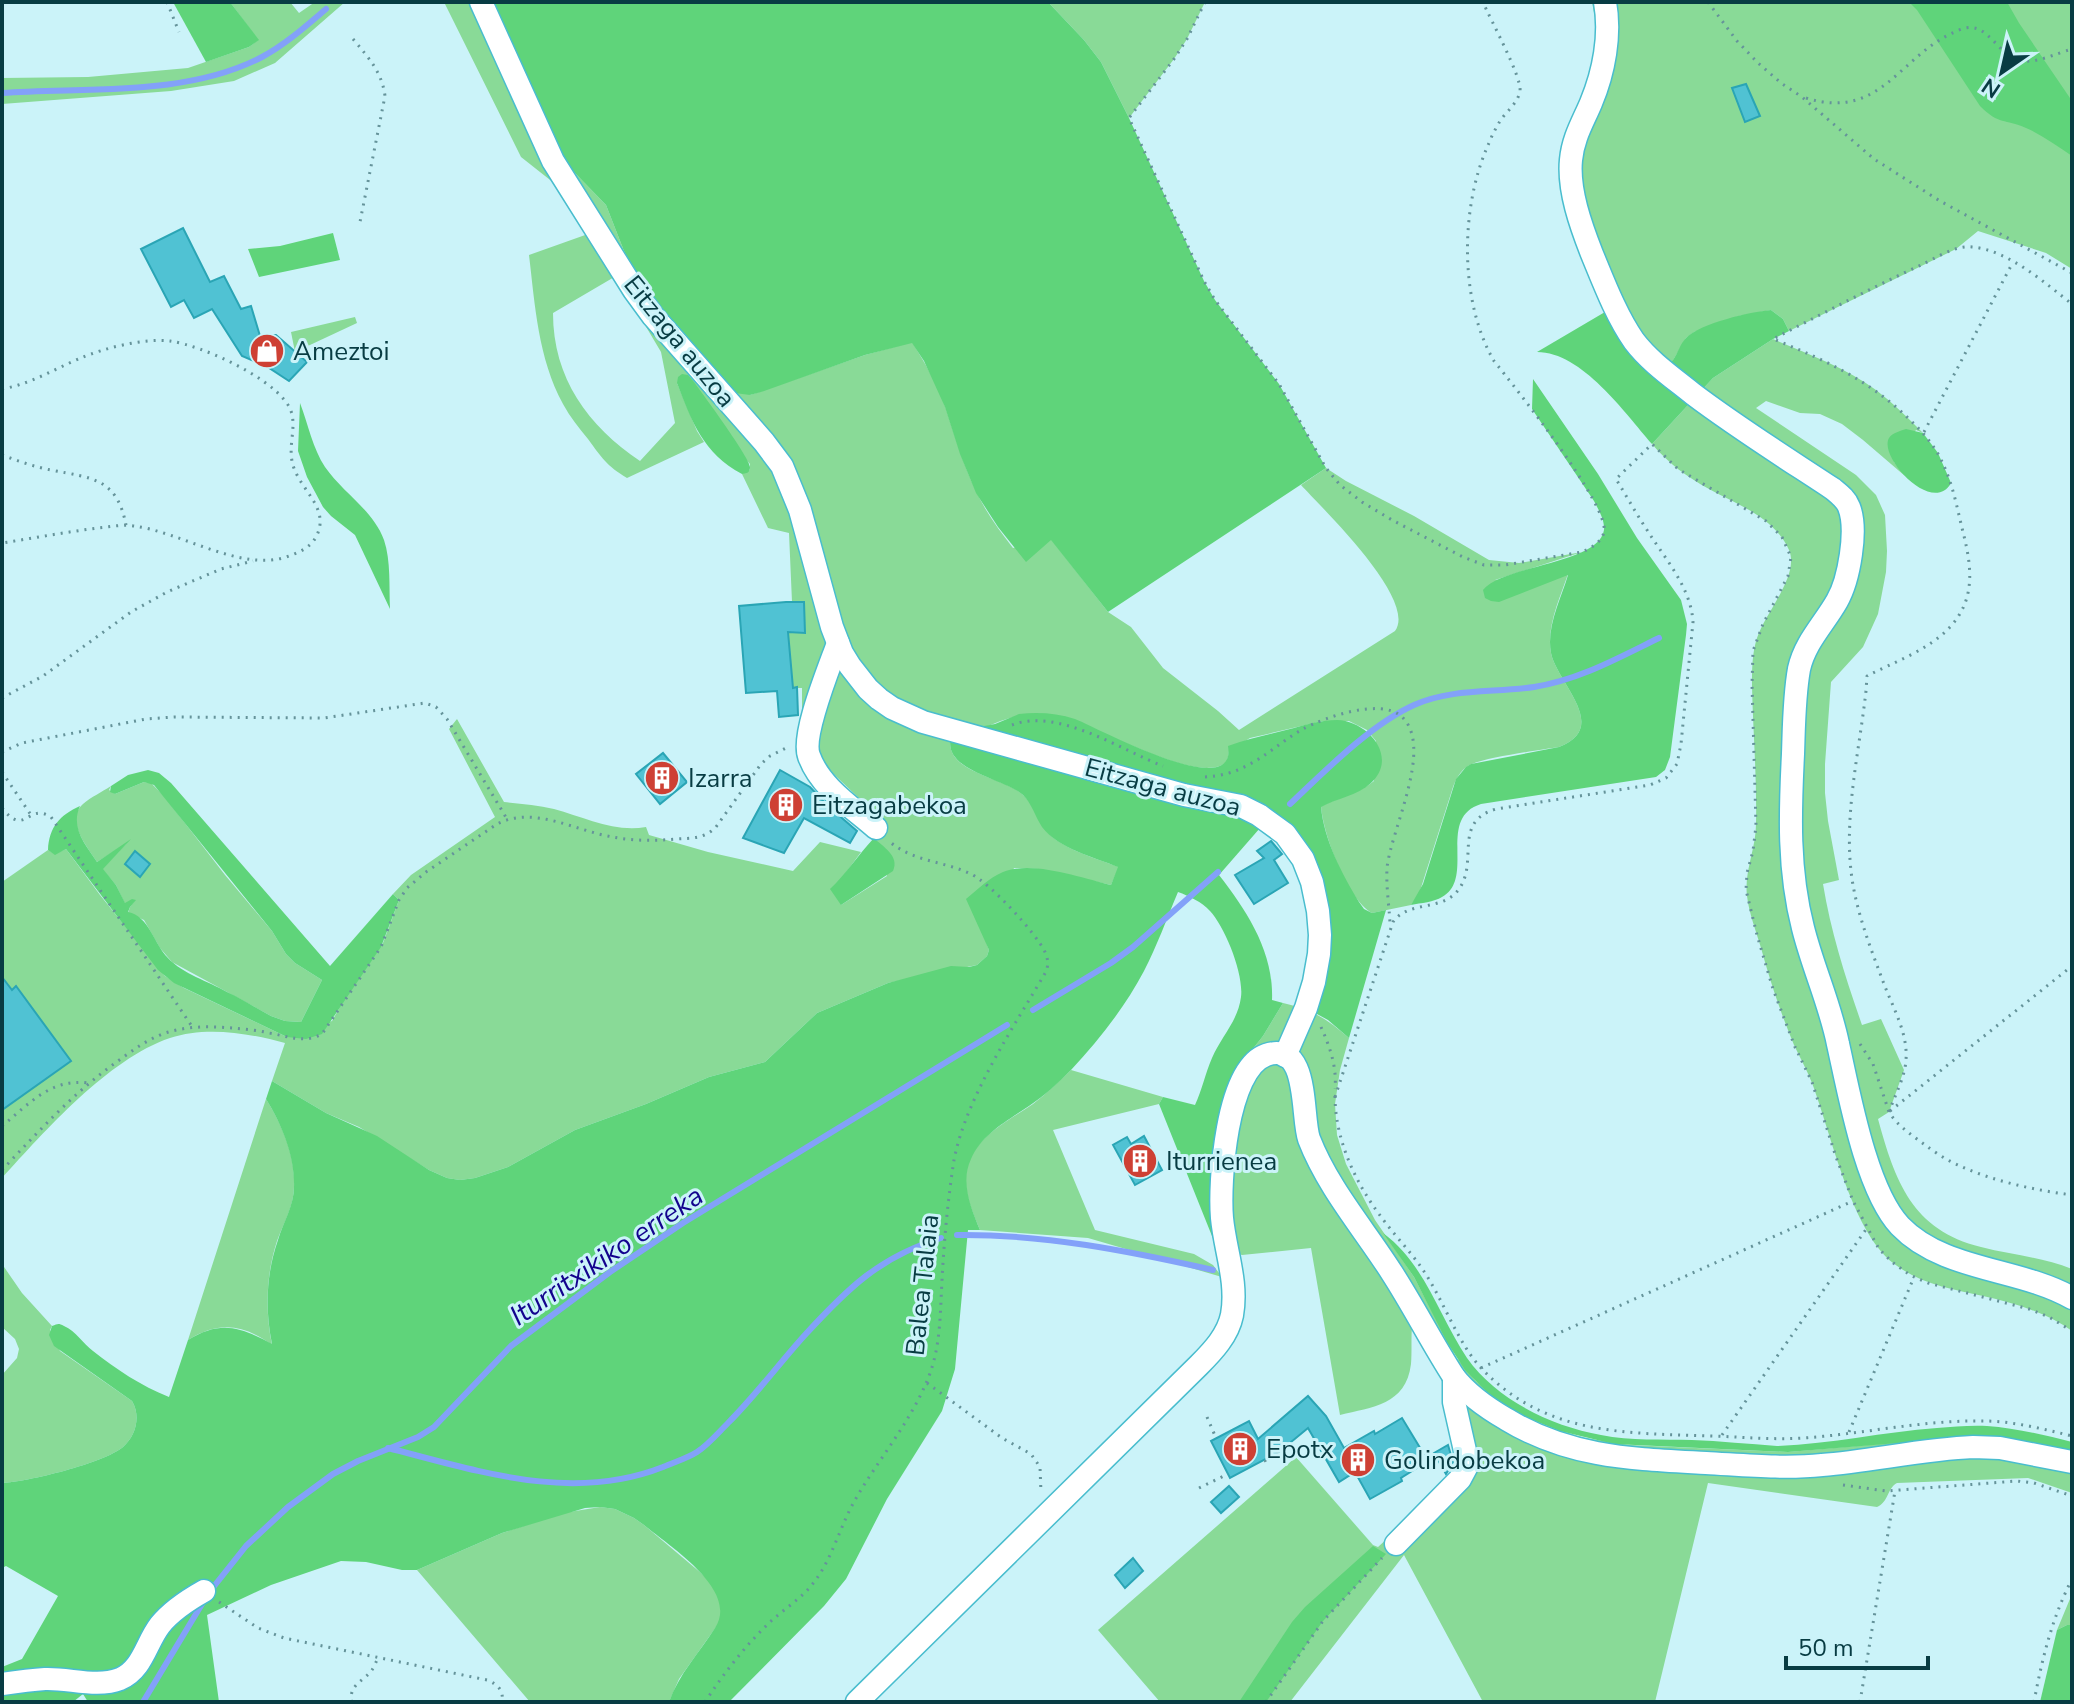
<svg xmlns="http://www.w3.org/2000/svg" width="2074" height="1704" viewBox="0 0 2074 1704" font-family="'Nunito Sans',sans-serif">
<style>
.green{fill:#89da97;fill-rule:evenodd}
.forest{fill:#5fd47a}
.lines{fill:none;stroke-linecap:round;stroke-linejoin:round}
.stream{stroke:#83a1f9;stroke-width:6}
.building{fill:#50c2d3;stroke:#2aa5b5;stroke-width:2}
.minor-casing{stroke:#49bdce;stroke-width:25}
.path{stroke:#65939a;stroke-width:3;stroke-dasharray:2 6;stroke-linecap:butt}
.minor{stroke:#fff;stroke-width:22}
.labels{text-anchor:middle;stroke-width:6;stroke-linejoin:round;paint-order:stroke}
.street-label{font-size:26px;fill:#083c43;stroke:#cbf3f9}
.poi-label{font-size:26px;fill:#083c43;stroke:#cbf3f9;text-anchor:start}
.water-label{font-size:28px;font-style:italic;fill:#12028d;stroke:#cbf3f9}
</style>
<rect width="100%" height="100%" fill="#cbf3f9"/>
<!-- green -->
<g class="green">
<path d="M230,2h60l9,11 16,-11h30l-70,61 -41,18 -63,10 -169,13v-26l86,-1 100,-9 61,-21 9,-7z"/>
<path d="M444,2h37l60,136 65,67 18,46 14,26 42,52 70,66 115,-40 47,-13c13,21 26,43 34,67 9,27 17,55 30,82 9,20 23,39 37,57l38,-9 57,73 23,15 32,41 55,43 21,19 156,-99c23,-31 -73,-123 -94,-146l25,-17 20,13 68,35 75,44 30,3 63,-11 -87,28 73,-6c-8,24 -22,53 -17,79 6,30 60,74 8,94 -19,3 -79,11 -91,19 -8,5 -12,13 -15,21l-34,107 -8,11 -39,8c-25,-14 -49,-79 -51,-107 18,-9 37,-12 53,-25l2,-40 -9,-11 -18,-9h-26l-73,17 -21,13 -2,11c-33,27 -141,-47 -185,-48 -32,-2 -63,17 -92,29 1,31 54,34 73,52 16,15 15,35 38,48 18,11 39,17 58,24l-8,18 -72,-16 -25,-1 -28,74 3,8 -2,6 -10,9 -89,18 -71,30 -52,49 -56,15 -63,27 -71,26 -67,37 -33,11 -15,2 -13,-2 -18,-8 -70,-43 -33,-14 -54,-32 13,-38c-37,-10 -79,-17 -115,-5 -62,21 -125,93 -168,140v-296l46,-32 7,4 11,-5 34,46 65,81 19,12 103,49 45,-16 16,-28 35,-50 16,-43 -6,-6 18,-19 84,-58 -46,-88 8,-10 47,83c17,2 34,3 50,7 30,8 61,24 92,18l3,8 59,17 85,19 27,-29 41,10 -19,26 -1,27 46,-29 -13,-38 12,-14 -66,-63 -18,-37v-36h-9l-5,-56 17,1 -1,-30 -12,-1 -3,-69 -21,-5 -26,-54 8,-4v-6l-73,-81 20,48 7,11 -77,36c-20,-12 -26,-21 -39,-39 -9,-11 -18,-22 -25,-35 -25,-46 -28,-99 -34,-149l59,-21 -29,-47 -38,-30zM616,276l45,76 14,71 -35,38c-52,-35 -87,-83 -87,-148z"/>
<path d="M1048,2h157l-18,37 -13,20 -45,59 -28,-56 -17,-22z"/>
<path d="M1592,2h480v267l-26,-16 -68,-22 -22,18 -167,82 -6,-12 -12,-9 -32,6 -45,16 -8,6 -14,24 -20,13 -18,-15 -9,-11 -16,-28 -21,-50 -14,-40 10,-139 9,-30 2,-14 1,-25z"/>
<path d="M355,317l2,6 -62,29 -4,-20z"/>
<path d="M1773,339c35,15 72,28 103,51 17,13 32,28 47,43l-7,-3 -22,32 11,14 -42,-36 -21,-16 -22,-10 -20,-1 -34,-12 -10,7 100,67 20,20 9,20 2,36 -1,21 -8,42 -15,33 -32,35 -6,82v29l3,28 11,59 -16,4c8,49 23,95 39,141l19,-6 23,51 -15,42 -11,7c17,62 34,111 103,128 31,8 61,10 91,22v62c-27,-19 -58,-28 -89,-35 -32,-7 -63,-12 -90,-33 -42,-33 -62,-130 -81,-180 -5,-13 -12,-25 -18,-38 -13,-31 -24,-64 -33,-97 -5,-17 -12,-35 -14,-52 -3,-25 9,-47 9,-72 1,-46 -3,-92 -4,-138 0,-16 0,-33 5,-48 8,-25 43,-63 32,-88 -15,-33 -51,-45 -80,-61 -22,-12 -41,-26 -57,-45l61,-66z"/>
<path d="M144,782l7,1 13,13 61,79 47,56 14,23 9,9 27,17 -21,42 -16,-1 -14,-5 -99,-54 -12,-14 -16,-28 -16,-7 2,-6 5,-7 -10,4 -9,-19 -14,-16 25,-26 -30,19c-9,-14 -33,-42 -14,-58 8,-7 19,-12 28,-18l-2,4 6,4z"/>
<path d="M1283,1003c29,7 43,15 66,35l-9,32 -5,34 2,31 9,29 29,56 39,57 42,80 20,24 40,32 33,14 36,11 44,7 159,7 182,-16 28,1 22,5 52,32v19l-44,-15 -131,5c-10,5 -8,19 -20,24l-169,-24 -53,219h-172l-79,-147 -114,147h-130l-62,-72 198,-173 77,88 5,2 78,-71 4,-24 -21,-85 -27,-40c-1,11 0,25 -1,37 -5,41 -39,43 -71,51l-29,-167 -69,7 -26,-9 28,-186 19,-24z"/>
<path d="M1071,1070l92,27 -4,7 -106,26 42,100 99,24 19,11 9,12 -134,-39 -108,-8c-7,-17 -16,-36 -14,-55 3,-36 41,-53 67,-71 13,-10 25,-22 38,-34z"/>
<path d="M266,1099c16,26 30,57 28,88 0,19 -11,37 -17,54 -11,34 -12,70 -5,104 -29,-21 -53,-24 -84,-5z"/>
<path d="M2,1264l20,29 30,33 -2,4 10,21 72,50c9,15 4,35 -9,46 -19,16 -96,35 -121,36v-108l15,-17 2,-9 -4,-10 -13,-12z"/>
<path d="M600,1507l15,2 19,9 10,7 57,48 11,11 6,12 3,11v13l-42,59 -10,23h-139l-113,-132 85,-37 61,-20z"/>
<path d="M2072,1594v31h-5l-10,5z"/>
</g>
<!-- forest -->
<g class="forest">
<path d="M173,2h57l29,38 -10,7 -43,15z"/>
<path d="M481,2h567l36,38 17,22 28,56 75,163 11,19 64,84 47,84 -218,144 -57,-72 -25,22 -28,-35 -22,-34 -16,-39 -15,-47 -21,-46 -12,-18 -47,12 -104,37 -11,3 -15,-2 -33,-35 -64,-81 -14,-26 -18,-46 -65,-67z"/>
<path d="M1909,2h98l12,21 53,78v55c-15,-10 -30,-21 -46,-28 -22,-10 -26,-2 -46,-22l-63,-96z"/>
<path d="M333,233l7,27 -81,17 -11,-28 32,-3z"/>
<path d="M1771,310l12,9 6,12 -16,8 -60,39 -61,66c-27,-31 -70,-92 -115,-92l68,-40c11,25 26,46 47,63 7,-4 16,-9 21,-15 5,-7 7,-16 13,-22 15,-15 64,-26 85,-28z"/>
<path d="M682,374l6,1 6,7c8,11 56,76 56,85 0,6 -3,6 -8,7 -39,-21 -50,-52 -65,-91l1,-6z"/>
<path d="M1533,379l65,95 39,64 44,62 6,24 -1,11 -16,122 -5,13 -9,7 -175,27c-45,14 -5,74 -39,93 -8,5 -21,6 -31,8l12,-21 33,-105 10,-12 5,-3 88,-17c52,-20 -2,-64 -8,-94 -5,-26 10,-54 17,-78l-69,27 -8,-1 -6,-3 -2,-8c20,-25 116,-26 121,-60 1,-10 -6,-21 -10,-29l-62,-92z"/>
<path d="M300,403c8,21 13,46 25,64 18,26 48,43 59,73 7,21 5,47 6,69l-35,-74 -24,-19 -8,-9 -16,-30 -9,-26z"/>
<path d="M1906,429l17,4 15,20 13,30c-18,33 -73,-26 -62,-45 3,-5 11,-7 17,-9z"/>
<path d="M1019,714c19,-2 38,-1 56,5 21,8 163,86 153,27 22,-8 44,-12 66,-18 14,-4 28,-8 43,-8 31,1 62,37 34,63 -14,13 -34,15 -50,24 3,33 21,67 38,95l5,7 8,4 14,-3 -37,128 -21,-18 -22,-12 6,-126 -45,-62 -48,55c28,36 55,77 53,125l11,3 -20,33 -19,24 -28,186 -57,-142 4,-7 32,8c7,-15 10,-31 17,-47 9,-21 26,-37 29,-61 3,-23 -16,-70 -31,-86 -8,-9 -21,-15 -32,-19 -11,26 -21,54 -34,79 -19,36 -45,69 -73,99 -13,13 -27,26 -42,36 -22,15 -47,28 -58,53 -11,23 0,49 9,71h-12l-13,139 -13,42 -55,88 -41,80 -22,27 -95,96h-60c10,-28 30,-49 46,-74 25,-38 -46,-82 -71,-103l-10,-7 -19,-9 -15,-2 -15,1 -83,25 -85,37h-15l-36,-8 -25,-1 -70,24 -64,30 12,87h-131l-5,-8 -10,8h-71v-35l20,-8 36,-63 -52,-30 -4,2v-85c25,-1 102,-20 121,-36 13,-11 18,-31 9,-46l-78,-55 -5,-11 3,-9c6,-2 6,-3 12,0 12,5 19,18 29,25 23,18 48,35 76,46l19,-57c33,-20 52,-13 84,4 -7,-34 -6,-70 6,-104 5,-17 16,-35 16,-53 1,-31 -12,-62 -28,-88l6,-18 54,32 51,23 52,34 18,8 13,2 15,-2 33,-11 67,-37 71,-26 63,-27 56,-15 52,-49 71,-30 63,-17 18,1 8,-2 10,-9 2,-6 -23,-51c12,-10 23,-21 37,-27 29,-12 79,6 108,13l7,-18c-24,-10 -59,-18 -76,-40 -7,-11 -10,-23 -19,-32 -19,-17 -81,-24 -72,-58l17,-8 27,-5z"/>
<path d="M148,770l11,3 12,10 159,183 63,-72 6,6 -18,47 -59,87 -16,5 -19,-2 -113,-54 -16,-13 -92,-121 -11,6 -7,-5c1,-23 12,-35 32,-44 -10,22 6,39 17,56l34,-23 -28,30 13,16 9,18 7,-4 4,1 -6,7 -2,5c21,4 26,32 40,46 15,16 40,23 59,34 15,7 29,16 44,24l14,5 16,1 21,-42 -27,-17 -9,-9 -14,-23 -118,-146 -10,-3 -29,12 -5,-2 1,-6 17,-11z"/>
<path d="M874,838c9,9 26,18 19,33l-52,34 -11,-16c16,-15 28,-34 44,-51z"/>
<path d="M1383,1233c42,31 56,83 84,125 30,42 84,68 134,77 30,6 61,4 91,5 28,1 57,4 85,6 54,-2 106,-14 160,-18 16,-1 33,-3 50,-2 28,2 58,9 85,16v11l-74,-16 -14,-1 -196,16 -174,-8 -54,-13 -35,-14 -20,-11 -19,-15 -21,-21 -18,-28 -33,-65z"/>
<path d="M1373,1546l13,8 -63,67 -57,81h-27l53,-80 13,-15z"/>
<path d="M2067,1625h5v77h-32l17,-72z"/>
</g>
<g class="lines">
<!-- stream -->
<g class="stream">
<path d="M2,93c84,-6 184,4 260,-36 24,-13 44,-31 64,-48"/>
<path d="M1290,804c35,-33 80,-79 124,-99 38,-17 80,-12 120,-18 45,-7 84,-29 125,-49"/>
<path d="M1033,1010l78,-47 22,-16 85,-75"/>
<path d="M957,1235c87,-1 172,16 256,35"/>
<path d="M388,1448c90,23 184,55 275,19 11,-5 23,-8 34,-15 11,-7 21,-19 31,-29 27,-27 50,-58 76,-87 43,-47 75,-79 137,-98"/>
<path d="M211,1590l35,-44 42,-39 45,-33 25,-13 60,-24 16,-10 77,-81 99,-74 73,-49 324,-198"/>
<path d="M143,1702l62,-103"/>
</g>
</g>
<!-- building -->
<g class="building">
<path d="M1746,84l14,32 -15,6 -13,-34z"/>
<path d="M183,228l27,54 14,-6 17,33 10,-3 9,30 16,-1 31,27 -18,19 -23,-15 -24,-10 -30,-47 -18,9 -10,-18 -13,7 -30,-58z"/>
<path d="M786,602h18l1,31 -17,-1 5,56 4,-1 1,28 -19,2 -2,-26 -31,2 -7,-87z"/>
<path d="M663,753l24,29 -27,22 -24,-30z"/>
<path d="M780,770l30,17 18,19 29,25 -7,12 -46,-25 -20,35 -41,-15z"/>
<path d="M1271,841l11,13 -8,6 14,23 -34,21 -19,-29 29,-17 -7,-7z"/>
<path d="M135,851l15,13 -10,13 -15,-13z"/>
<path d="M2,977l10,13 4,-4 55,75 -69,49z"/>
<path d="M1144,1136l18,34 -27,15 -22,-40 14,-8 4,7z"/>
<path d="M1308,1396l18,20 18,32 30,-17 1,3 27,-16 26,43 -27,17 1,3 -32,18 -15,-27 -16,10 -31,-54 -29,24 -49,26 -19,-37 38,-20 9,18z"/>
<path d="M1448,1445l5,17 -7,12 -12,-21z"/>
<path d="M1229,1486l10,11 -18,16 -10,-11z"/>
<path d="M1133,1558l10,13 -18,17 -10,-13z"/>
</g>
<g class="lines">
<!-- minor casing -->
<g class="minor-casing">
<g id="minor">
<path d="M481,2l72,159 81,129 19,26 111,126 18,24 18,44 32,117 10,26 8,13 18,23 11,10 13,9 31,14 261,73 57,11 18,9 26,19 18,25 9,23 6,29 2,24 -1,19 -5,28 -8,26 -21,48"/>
<path d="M1605,2c6,33 -1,70 -14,101 -8,19 -18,35 -20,57 -3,30 10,66 21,94 12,29 24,61 42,87 16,21 38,36 59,53 45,34 93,64 140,95 6,5 13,10 16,18 9,23 0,73 -12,94 -13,23 -32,41 -38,68 -5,28 -5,57 -6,85 -3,59 -5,116 10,174 10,40 27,76 35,116 11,49 28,146 62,182 43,45 120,42 172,72"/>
<path d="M838,643c-8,23 -37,92 -29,113 11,31 43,51 67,72"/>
<path d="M1396,1544l64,-65 8,-15 -14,-62v-25"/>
<path d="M2,1684c14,-2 29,-4 43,-5 24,-1 52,9 75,0 23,-10 26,-36 40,-54 12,-15 28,-25 44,-34"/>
<path d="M857,1702l342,-337c14,-14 29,-30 33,-50 6,-33 -7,-65 -10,-97 -3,-35 4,-149 44,-163 44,-15 35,61 43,84 19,49 55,90 83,134 22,34 40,70 62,104 14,18 33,31 52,42 64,39 128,40 200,44 38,2 78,6 116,2 50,-4 101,-16 151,-18l27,1 72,14"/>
</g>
</g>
<!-- path -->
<g class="path">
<path d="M167,2l12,30"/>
<path d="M1205,2l-18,37 -13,20 -45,59 75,163 11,19 64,84 47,84 14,17 22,17 30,18 71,37 21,8h21l77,-13c9,-4 19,-9 22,-20 6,-26 -90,-146 -110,-171 -35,-60 -34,-155 -5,-218 3,-8 7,-15 11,-22 6,-9 18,-18 20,-30 2,-14 -30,-72 -37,-89"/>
<path d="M1708,2l29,39 21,22 23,20 21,14 72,62 66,42 132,72"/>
<path d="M353,39c15,18 29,33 32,57l-26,131"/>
<path d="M1806,98c78,24 94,-47 156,-69 25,-9 35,25 56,31 16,5 39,-7 54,-11"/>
<path d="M2,389c29,-5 52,-20 79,-31 23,-10 63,-20 89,-17 33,5 96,34 116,61 14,18 2,38 6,59 5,28 40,46 24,76 -6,11 -18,16 -30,20 -45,15 -105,-25 -152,-31 -12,-2 -24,1 -36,2 -32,4 -64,10 -96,15"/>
<path d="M1924,432l89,-170"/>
<path d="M2,455c16,6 33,12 49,15 41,8 66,8 75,55"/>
<path d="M2,698l41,-22 88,-64 36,-20 54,-23 32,-8"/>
<path d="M1012,725c45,-18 109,25 151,41"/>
<path d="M2,752l20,-9 124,-24 28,-2 150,1 101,-15 11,4 11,12 60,100"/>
<path d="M2,772l29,43"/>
<path d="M1205,777c15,-1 28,-4 41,-11 21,-10 37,-26 57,-37 22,-12 77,-31 98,-13 34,30 -10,113 -14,152 -1,18 2,37 3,55"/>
<path d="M2,808c24,30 25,-6 49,9l142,211"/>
<path d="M1321,1027c9,20 16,40 14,62"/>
<path d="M1860,1044l13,20 16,48c8,13 20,21 32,30 11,8 23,17 37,23 34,16 76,25 114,30"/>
<path d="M1335,1096c0,44 21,88 47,122 13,18 29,34 41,52 20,29 35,74 59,99 64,67 145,64 230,67 31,1 60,4 91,2 60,-4 119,-18 180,-17 30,0 60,8 89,15"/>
<path d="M1335,1097l58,-175c15,-22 50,-10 66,-33 20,-28 -7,-67 37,-80l154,-24 16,-7 11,-14 4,-20 12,-122c-2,-34 -27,-62 -44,-89 -12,-18 -22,-36 -33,-54l36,-35 26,25 88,52 16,16 9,20 -3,19 -25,48 -10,27 -1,33 4,142 -3,25 -6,22 -1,17 11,45 16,54 22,58 17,35 24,75 17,44 26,48 13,13 18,13 18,8 101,26 20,8 23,14"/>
<path d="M1890,1111l182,-145"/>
<path d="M1889,1112c6,-17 16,-35 17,-52 2,-27 -13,-52 -22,-76 -12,-32 -25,-65 -31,-99 -11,-63 6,-131 13,-194l1,-15c27,-14 62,-26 83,-49 25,-27 22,-58 14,-91 -6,-23 -10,-48 -20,-70 -8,-19 -21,-34 -36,-48 -39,-38 -85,-59 -135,-79 49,-25 98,-51 148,-74 15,-7 34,-20 51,-18 36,3 73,36 100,57"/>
<path d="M2,1126c27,-22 49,-48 86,-43"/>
<path d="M2,1170c37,-39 72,-78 116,-109 15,-11 30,-22 47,-28 22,-7 45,-7 67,-5 12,1 25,2 37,5 19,3 35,11 53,1l59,-87 18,-47 8,-12 19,-16 71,-48c37,-19 78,7 116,13 20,4 42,4 63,2 16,-1 28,0 40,-12l45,-63 9,-8 18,-9"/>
<path d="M1481,1368l372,-167"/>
<path d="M927,1383l75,55 29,16 9,13 1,26"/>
<path d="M1207,1417l9,21"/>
<path d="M1849,1432l65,-155"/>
<path d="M1722,1435l145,-207"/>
<path d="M1265,1460l1,2 14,-13"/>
<path d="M1843,1485l43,6 131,-10 17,2 38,13"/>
<path d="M1199,1488l29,-14"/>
<path d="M219,1602l39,26 26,10 203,42c10,4 17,10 15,22"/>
<path d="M352,1702c-4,-17 11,-20 20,-32 2,-3 4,-8 6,-12"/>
<path d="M705,1702c19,-29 40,-56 65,-80 13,-12 29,-22 41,-36 21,-25 28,-58 44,-86 23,-40 54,-76 72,-119 14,-33 13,-66 15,-101 2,-39 6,-82 12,-120 12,-63 61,-135 93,-190 1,-7 1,-12 -2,-18 -9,-19 -55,-69 -74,-78 -27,-13 -57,-12 -81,-32"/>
<path d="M1266,1702l57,-81 59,-63"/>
<path d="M1860,1702l35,-211"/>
<path d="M2034,1702c8,-43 18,-84 38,-123"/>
</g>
<!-- minor -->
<use href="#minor" class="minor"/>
</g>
<!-- icons -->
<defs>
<g id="shop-disc" transform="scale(1.8)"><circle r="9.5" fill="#ce4034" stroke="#cbf3f9"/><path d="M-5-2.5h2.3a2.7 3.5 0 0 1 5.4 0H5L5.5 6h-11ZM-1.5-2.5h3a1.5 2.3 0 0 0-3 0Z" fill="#fff"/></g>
<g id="building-disc" transform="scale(1.8)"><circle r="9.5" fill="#ce4034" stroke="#cbf3f9"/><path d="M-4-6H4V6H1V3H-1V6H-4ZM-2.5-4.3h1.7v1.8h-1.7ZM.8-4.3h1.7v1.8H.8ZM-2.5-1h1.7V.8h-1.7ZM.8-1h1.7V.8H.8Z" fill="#fff"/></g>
</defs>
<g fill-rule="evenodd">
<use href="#shop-disc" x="267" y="351"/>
<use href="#building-disc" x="662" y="778"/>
<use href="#building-disc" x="786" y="805"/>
<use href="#building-disc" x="1140" y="1161"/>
<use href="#building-disc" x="1240" y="1449"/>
<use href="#building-disc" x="1358" y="1460"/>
</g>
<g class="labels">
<!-- street labels -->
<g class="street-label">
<text transform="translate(680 341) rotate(51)" y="9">Eitzaga auzoa</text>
<text transform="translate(1163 787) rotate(15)" y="9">Eitzaga auzoa</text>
<text transform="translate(922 1285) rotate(-84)" y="9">Balea Talaia</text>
</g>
<!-- poi labels -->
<g class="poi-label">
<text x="293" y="360">Ameztoi</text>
<text x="688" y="787">Izarra</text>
<text x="812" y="814">Eitzagabekoa</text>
<text x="1166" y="1170">Iturrienea</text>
<text x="1266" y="1458">Epotx</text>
<text x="1384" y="1469">Golindobekoa</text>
</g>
<!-- water labels -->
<g class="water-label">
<text transform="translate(606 1255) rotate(-34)" y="10">Iturritxikiko erreka</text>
</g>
</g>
<!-- border -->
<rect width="2074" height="1704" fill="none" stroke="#083c43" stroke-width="8"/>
<!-- north arrow -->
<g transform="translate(2002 72) rotate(214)" stroke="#cbf3f9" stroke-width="6" paint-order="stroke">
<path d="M0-6L14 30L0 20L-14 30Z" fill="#083c43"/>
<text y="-12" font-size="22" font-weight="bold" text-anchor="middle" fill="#083c43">N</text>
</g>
<!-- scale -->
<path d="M1786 1656v12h142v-12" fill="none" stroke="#083c43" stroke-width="4"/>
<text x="1798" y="1656" font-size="24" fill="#083c43" stroke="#cbf3f9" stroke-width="6" paint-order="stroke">50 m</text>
</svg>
